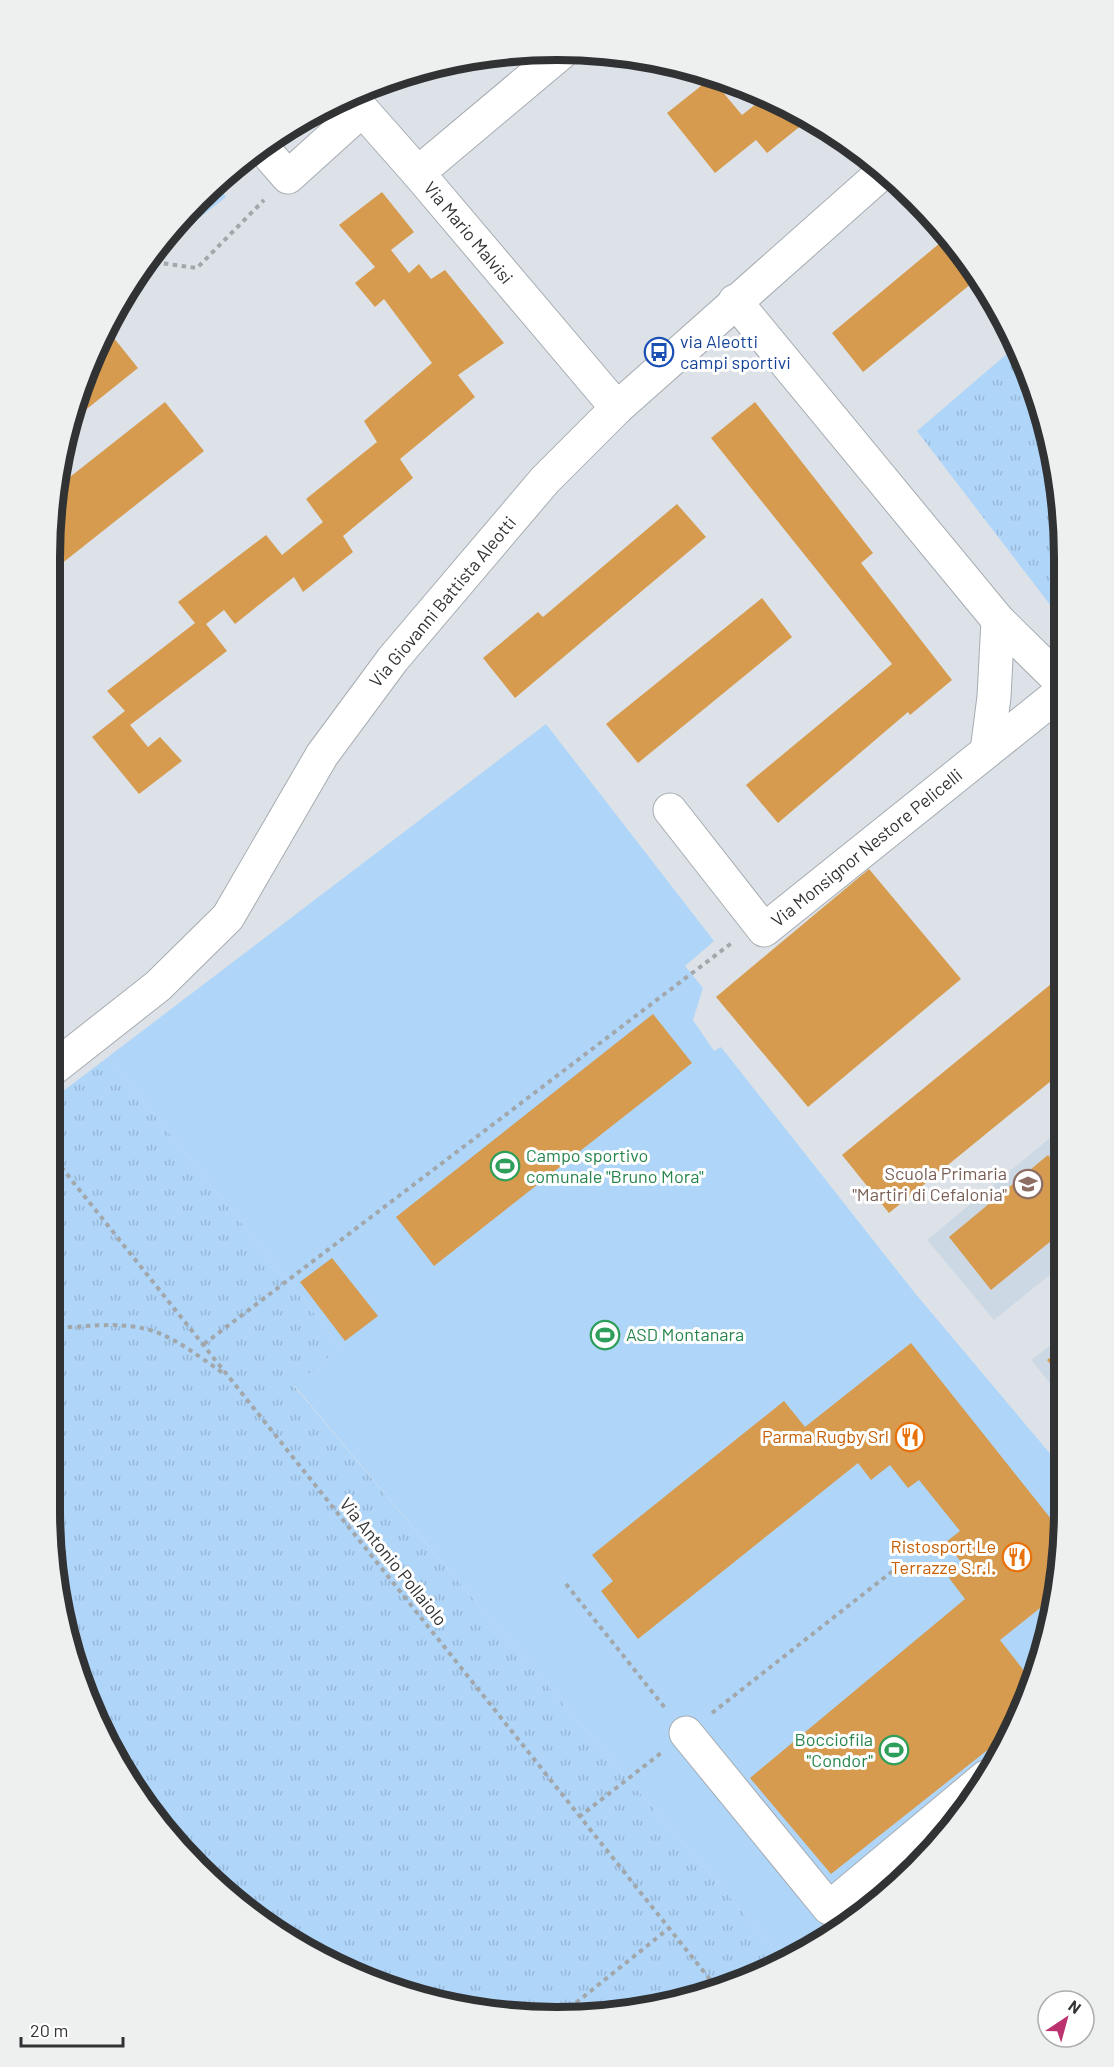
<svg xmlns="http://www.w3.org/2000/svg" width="1114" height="2067" viewBox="0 0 1114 2067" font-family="Barlow,sans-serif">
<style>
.built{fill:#ccd8e3}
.grass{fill:#afd5f9}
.park{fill:url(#park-tufts)}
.building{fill:#d69b4e}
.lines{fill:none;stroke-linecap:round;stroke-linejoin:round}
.minor-casing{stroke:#a6acb1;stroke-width:35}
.path{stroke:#a2a7ab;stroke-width:4;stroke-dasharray:4.5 4.5;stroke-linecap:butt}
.minor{stroke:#fff;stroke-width:33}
.labels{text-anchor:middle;stroke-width:6;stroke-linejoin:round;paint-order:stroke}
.street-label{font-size:18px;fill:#303234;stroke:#fff}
.transit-label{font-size:18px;fill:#164399;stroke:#fff;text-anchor:start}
.leisure-label{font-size:18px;fill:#27864d;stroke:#fff;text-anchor:start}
.education-label{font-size:18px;fill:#785e54;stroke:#fff;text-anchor:end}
.food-label{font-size:18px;fill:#c56008;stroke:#fff;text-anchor:end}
.rim{fill:none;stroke:#303234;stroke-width:8}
</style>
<defs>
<pattern id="park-tufts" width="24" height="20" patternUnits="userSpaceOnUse" patternTransform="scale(1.5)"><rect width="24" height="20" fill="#afd5f9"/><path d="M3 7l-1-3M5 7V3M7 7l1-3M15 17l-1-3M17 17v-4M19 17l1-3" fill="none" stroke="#97b7d6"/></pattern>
</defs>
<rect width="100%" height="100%" fill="#dce2e8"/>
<!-- built -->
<g class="built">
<path d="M1062,1128l1,136 -69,56 -67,-80z"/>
<path d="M1063,1336v63l-32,-39z"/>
</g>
<!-- grass -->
<path class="grass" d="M546,724l168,217 -29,25 18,22 -10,32 21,31 7,-4 193,245 149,177v74l-16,99 -35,93 -53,84 -37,40 -82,65 -57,35 -299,-347 -190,-227 47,-38 -233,-290z"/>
<!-- park -->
<g class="park">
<path d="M215,183l11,14 -78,61 7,-10z"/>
<path d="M1016,346l10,16 34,128 1,129 -144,-188z"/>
<path d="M108,1057l233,290 -47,39 190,226 299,347 -31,20 -161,37 -165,-16 -151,-68 -119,-112 -79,-147 -27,-163v-409z"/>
</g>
<!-- building -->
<g class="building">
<path d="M464,60l-10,9 -4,-6z"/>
<path d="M711,78l31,37 19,-15 -9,-9 30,11 26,18 -41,33 -11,-13 -41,33 -48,-60z"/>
<path d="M382,192l32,40 -23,18 18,23 10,-9 12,15 14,-9 59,73 -46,32 17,22 -75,62 13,19 -70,58 10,16 -50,40 -9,-15 -59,47 -11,-14 -18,14 21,27 -97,74 18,22 12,-10 22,24 -43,33 -47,-57 33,-26 -18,-20 88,-68 -17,-21 88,-67 16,20 41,-33 -17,-23 71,-57 -13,-21 68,-58 -48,-64 -9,8 -20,-24 20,-16 -36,-42z"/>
<path d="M934,220l26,28 17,31 -114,93 -31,-39 114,-95z"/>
<path d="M105,327l33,41 -70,56 34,-92z"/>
<path d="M165,402l39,49 -153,121v-48l5,-36z"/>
<path d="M755,402l118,151 -12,10 91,117 -42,35 -2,-3 -130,111 -32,-38 146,-121 -181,-226z"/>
<path d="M677,504l29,33 -191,161 -32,-40 55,-46 5,5z"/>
<path d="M762,598l30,39 -154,126 -32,-39z"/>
<path d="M50,866l12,14 -12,9z"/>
<path d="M869,869l92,110 -153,128 -92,-110z"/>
<path d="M1062,975v97l-173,141 -47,-58z"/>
<path d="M653,1014l39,49 -258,203 -38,-49z"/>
<path d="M1048,1155l14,17v60l-71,58 -42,-53z"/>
<path d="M332,1258l46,58 -33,25 -45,-59z"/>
<path d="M911,1343l152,191v9l-9,54 -54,43 32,41 -18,48 -183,145 -81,-96 215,-179 -16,-21 15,-12 -18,-24 14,-11 -41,-51 -11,8 -18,-23 -19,15 -13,-17 -220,176 -37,-48 12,-10 -21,-26 192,-154 21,26z"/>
<path d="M1063,1348v31l-16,-19z"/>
</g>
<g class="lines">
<!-- minor casing -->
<g class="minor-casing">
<g id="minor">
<path d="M562,52l-144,121 199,235"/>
<path d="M350,96l68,77"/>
<path d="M262,147l26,30 73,-66"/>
<path d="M735,301l263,319 63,62"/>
<path d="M987,751l7,-54 4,-77"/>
<path d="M670,810l94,120 297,-238"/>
<path d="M50,1071l108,-85 70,-69 94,-162 71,-96 152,-179 72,-72 267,-237"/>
<path d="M686,1733l143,175 157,-131"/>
</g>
</g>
<!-- path -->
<g class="path">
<path d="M146,261l51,7 67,-68"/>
<path d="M50,1153l666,834"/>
<path d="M50,1330c11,-3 25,-3 37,-4 67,-5 83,10 136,47"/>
<path d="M204,1344l529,-402"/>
<path d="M566,1584l99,124"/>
<path d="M712,1713l182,-143"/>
<path d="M579,1817l82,-64"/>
<path d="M562,2014l106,-85"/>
</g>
<!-- minor -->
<use href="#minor" class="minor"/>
</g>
<!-- icons -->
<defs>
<g id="bus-ring" transform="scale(1.5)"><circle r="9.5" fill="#fff" stroke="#1a4fb4" stroke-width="1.5"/><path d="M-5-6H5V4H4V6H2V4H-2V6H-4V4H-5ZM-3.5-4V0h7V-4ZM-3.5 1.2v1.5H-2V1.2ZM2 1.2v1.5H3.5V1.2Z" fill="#1a4fb4"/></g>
<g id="stadium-ring" transform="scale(1.5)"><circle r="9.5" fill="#fff" stroke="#2e9e5b" stroke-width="1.5"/><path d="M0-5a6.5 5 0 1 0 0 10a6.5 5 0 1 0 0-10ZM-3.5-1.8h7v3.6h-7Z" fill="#2e9e5b"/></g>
<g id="school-ring" transform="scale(1.5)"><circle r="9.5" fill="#fff" stroke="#8d6e63" stroke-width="1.5"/><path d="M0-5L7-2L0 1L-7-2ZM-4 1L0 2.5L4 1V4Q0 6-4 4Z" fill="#8d6e63"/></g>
<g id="restaurant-ring" transform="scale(1.5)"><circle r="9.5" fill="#fff" stroke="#e8710a" stroke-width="1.5"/><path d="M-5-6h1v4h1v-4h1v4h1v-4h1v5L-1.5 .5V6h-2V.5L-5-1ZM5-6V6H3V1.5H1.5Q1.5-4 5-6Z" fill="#e8710a"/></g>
</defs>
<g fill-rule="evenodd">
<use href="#bus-ring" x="659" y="352"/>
<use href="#stadium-ring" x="505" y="1166"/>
<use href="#school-ring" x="1028" y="1184"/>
<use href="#stadium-ring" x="605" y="1335"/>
<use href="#restaurant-ring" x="910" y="1437"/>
<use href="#restaurant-ring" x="1017" y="1557"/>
<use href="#stadium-ring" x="894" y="1750"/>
</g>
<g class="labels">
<!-- street labels -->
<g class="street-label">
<text transform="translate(468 233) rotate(50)" y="6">Via Mario Malvisi</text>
<text transform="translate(443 602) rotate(-50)" y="6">Via Giovanni Battista Aleotti</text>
<text transform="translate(867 848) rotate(-39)" y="6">Via Monsignor Nestore Pelicelli</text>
<text transform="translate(393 1562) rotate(51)" y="6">Via Antonio Pollaiolo</text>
</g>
<!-- transit labels -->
<g class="transit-label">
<text x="680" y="348">via Aleotti<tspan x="680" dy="21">campi sportivi</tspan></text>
</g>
<!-- leisure labels -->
<g class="leisure-label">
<text x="526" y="1162">Campo sportivo<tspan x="526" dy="21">comunale "Bruno Mora"</tspan></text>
<text x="626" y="1341">ASD Montanara</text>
<text x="873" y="1746" text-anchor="end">Bocciofila<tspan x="873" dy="21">"Condor"</tspan></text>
</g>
<!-- education labels -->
<g class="education-label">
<text x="1007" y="1180">Scuola Primaria<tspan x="1007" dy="21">"Martiri di Cefalonia"</tspan></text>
</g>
<!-- food labels -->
<g class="food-label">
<text x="889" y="1443">Parma Rugby Srl</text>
<text x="996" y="1553">Ristosport Le<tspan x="996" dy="21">Terrazze S.r.l.</tspan></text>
</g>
</g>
<!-- crop -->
<path d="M0 0H1114V2067H0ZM557 60H557A497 497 0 0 1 1054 557V1510A497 497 0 0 1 557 2007H557A497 497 0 0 1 60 1510V557A497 497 0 0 1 557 60Z" fill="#eeefef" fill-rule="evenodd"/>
<path class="rim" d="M557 60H557A497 497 0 0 1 1054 557V1510A497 497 0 0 1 557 2007H557A497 497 0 0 1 60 1510V557A497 497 0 0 1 557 60Z"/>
<!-- north arrow -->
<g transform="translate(1066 2019) rotate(36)"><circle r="28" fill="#ffffff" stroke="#acadae" stroke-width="1.5"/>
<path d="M0-4.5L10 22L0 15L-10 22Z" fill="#bb326f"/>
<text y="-9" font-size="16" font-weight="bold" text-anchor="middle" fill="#303234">N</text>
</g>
<!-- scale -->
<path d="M21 2037v9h102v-9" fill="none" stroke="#303234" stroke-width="3"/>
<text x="30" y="2037" font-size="18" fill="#303234" stroke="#ffffff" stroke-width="4.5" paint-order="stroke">20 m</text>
</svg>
